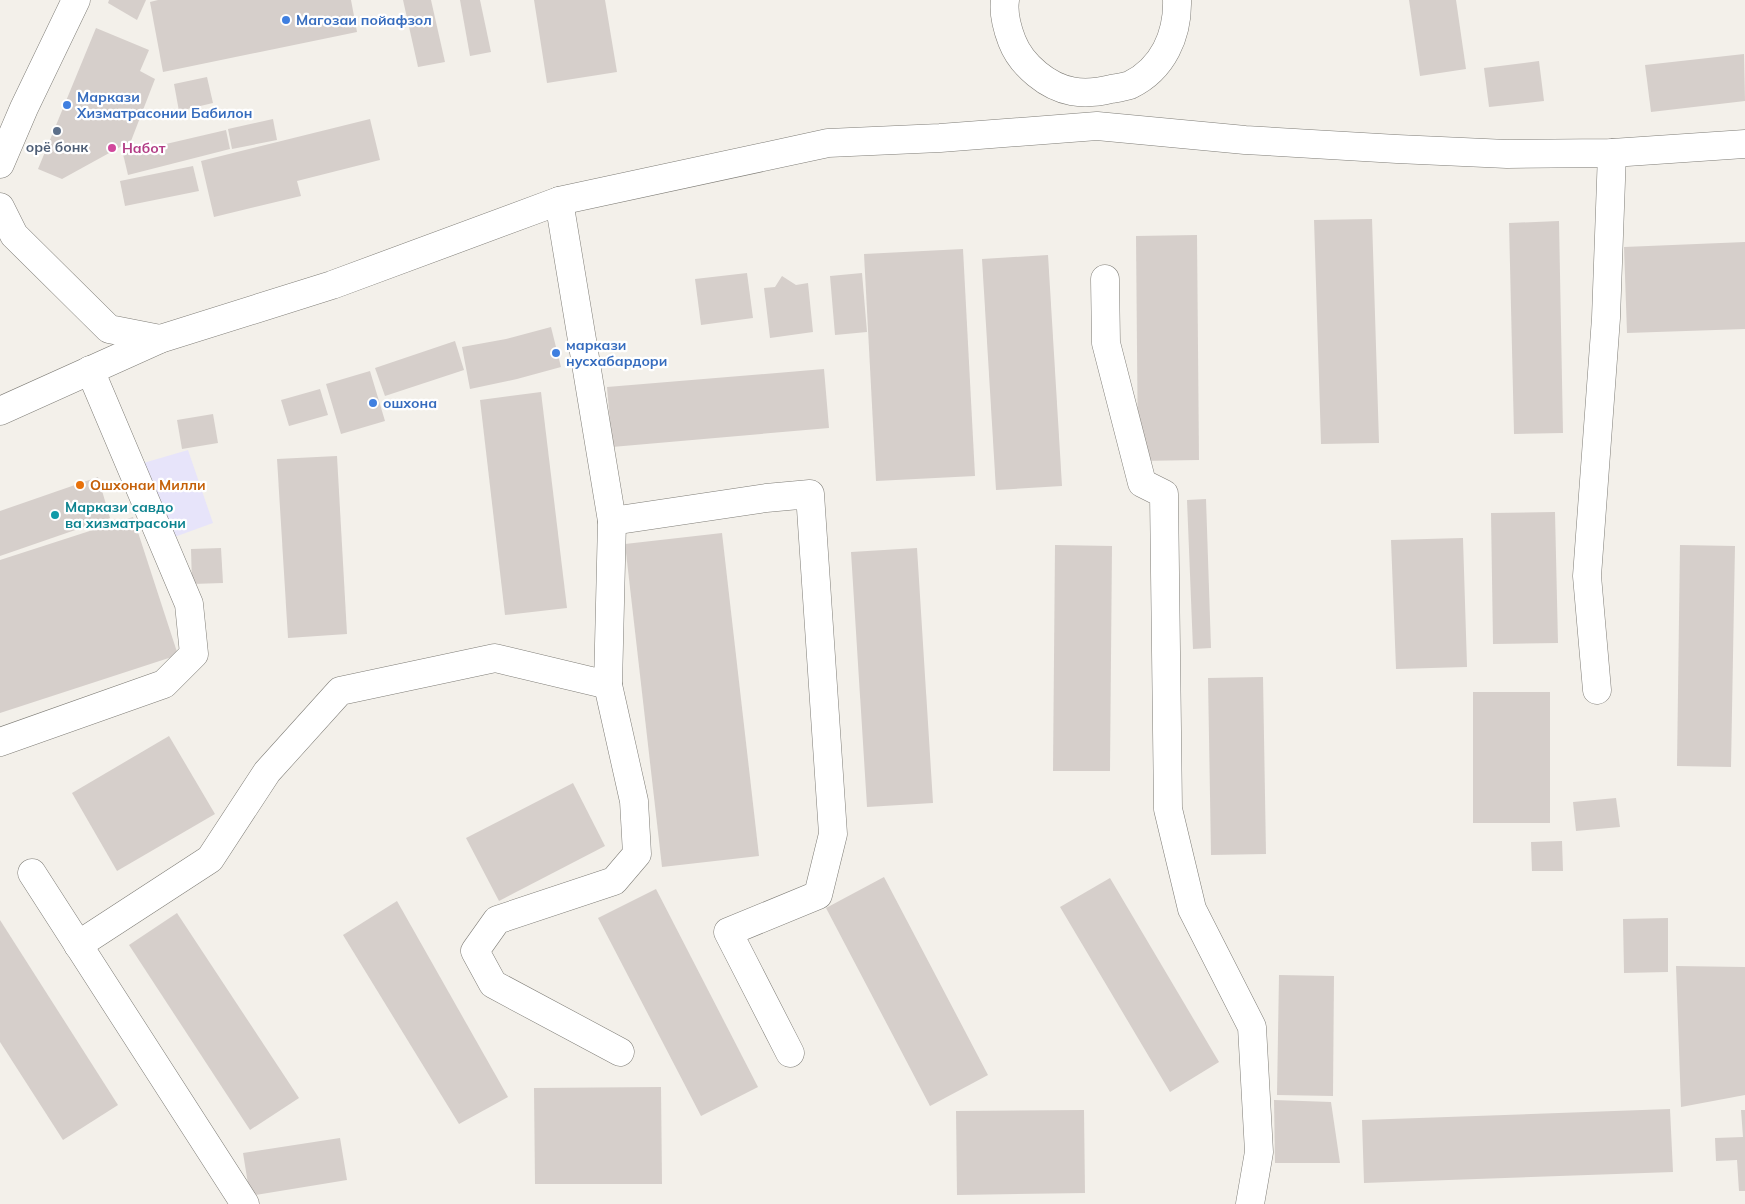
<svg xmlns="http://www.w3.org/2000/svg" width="1745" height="1204" viewBox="0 0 1745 1204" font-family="Mulish,sans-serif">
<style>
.industrial{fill:#e7e4fa}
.building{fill:#d6cfcb}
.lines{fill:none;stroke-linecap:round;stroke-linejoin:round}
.street-casing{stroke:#7f7d77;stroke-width:29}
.secondary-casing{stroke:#7f7d77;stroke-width:29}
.street{stroke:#fff;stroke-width:28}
.secondary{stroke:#fff;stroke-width:28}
.shop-dot{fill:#3f7fe0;stroke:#fff;stroke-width:2}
.service-dot{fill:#5c6f8a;stroke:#fff;stroke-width:2}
.hotel-dot{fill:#d1479c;stroke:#fff;stroke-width:2}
.food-dot{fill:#e8710a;stroke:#fff;stroke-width:2}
.culture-dot{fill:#0f9aa8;stroke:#fff;stroke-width:2}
.labels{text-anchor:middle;stroke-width:4.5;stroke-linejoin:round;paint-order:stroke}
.shop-label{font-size:14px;font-weight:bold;fill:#366cbe;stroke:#fff;text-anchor:start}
.service-label{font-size:14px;font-weight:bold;fill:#4e5e75;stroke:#fff}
.hotel-label{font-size:14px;font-weight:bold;fill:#b23c85;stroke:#fff;text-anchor:start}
.food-label{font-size:14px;font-weight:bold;fill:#c56008;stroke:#fff;text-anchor:start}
.culture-label{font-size:14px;font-weight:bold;fill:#0d838f;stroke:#fff;text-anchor:start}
</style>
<rect width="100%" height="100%" fill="#f3f0ea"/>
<!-- industrial -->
<path class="industrial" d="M188,450l25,73 -44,16 -29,-75z"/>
<!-- building -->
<g class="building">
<path d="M109,0h37l-9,20 -29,-17z"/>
<path d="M158,0h193l6,32 -194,40 -13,-70z"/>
<path d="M403,0h28l14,62 -27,5z"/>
<path d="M460,0h20l11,52 -21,4z"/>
<path d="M534,0h71l12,72 -70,11z"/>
<path d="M1409,0h47l10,69 -46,7z"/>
<path d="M96,28l53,22 -9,21 15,8 -24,62 -69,38 -24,-10z"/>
<path d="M1744,54l1,47 -94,11 -6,-47z"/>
<path d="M1539,61l5,40 -55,6 -5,-39z"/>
<path d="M207,77l6,26 -34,8 -5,-27z"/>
<path d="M273,119l4,21 -45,9 -4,-20z"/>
<path d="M370,119l10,41 -83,21 4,15 -87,21 -13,-56z"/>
<path d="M226,130l4,19 -102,26 -5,-21z"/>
<path d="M193,166l6,25 -74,15 -5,-25z"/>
<path d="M1372,219l7,224 -58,1 -7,-224z"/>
<path d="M1559,221l4,212 -49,1 -5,-211z"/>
<path d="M1197,235l2,225 -61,1 -2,-225z"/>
<path d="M1745,242v87l-118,4 -3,-86z"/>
<path d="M963,249l12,227 -99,5 -12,-227z"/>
<path d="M1048,255l14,231 -66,4 -14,-231z"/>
<path d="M747,273l6,45 -52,7 -6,-46z"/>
<path d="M862,273l5,59 -32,3 -5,-59z"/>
<path d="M782,276l14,9 12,-2 5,49 -43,6 -6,-50 11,-1z"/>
<path d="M551,327l10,40 -44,12 -47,10 -8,-42 44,-8z"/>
<path d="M455,341l9,29 -79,26 -10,-28z"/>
<path d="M824,369l5,59 -217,19 -5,-60z"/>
<path d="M370,371l15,50 -44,13 -15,-50z"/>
<path d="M320,389l8,26 -39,11 -8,-26z"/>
<path d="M541,392l26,216 -62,7 -25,-215z"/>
<path d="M213,414l5,29 -36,6 -5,-29z"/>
<path d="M337,456l10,178 -59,4 -11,-179z"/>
<path d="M98,477l12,41 -110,38v-45z"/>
<path d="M1206,499l5,149 -18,1 -6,-149z"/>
<path d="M1555,512l3,131 -65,1 -2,-131z"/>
<path d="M133,517l45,138 -178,58v-153z"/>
<path d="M722,533l37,323 -97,11 -37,-323z"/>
<path d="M1463,538l4,129 -71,2 -5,-129z"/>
<path d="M1055,545l57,1 -2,225h-57z"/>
<path d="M1680,545l55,1 -4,221 -54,-1z"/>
<path d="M221,548l2,35 -31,1 -1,-35z"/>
<path d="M917,548l16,255 -66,4 -16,-255z"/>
<path d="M1263,677l3,177 -55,1 -3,-177z"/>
<rect x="1473" y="692" width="77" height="131"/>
<path d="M169,736l46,78 -98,57 -45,-78z"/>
<path d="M573,783l32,63 -106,55 -33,-63z"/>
<path d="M1616,798l4,29 -44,4 -3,-29z"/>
<path d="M1562,841l1,30h-31l-1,-29z"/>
<path d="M884,877l104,198 -58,31 -104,-198z"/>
<path d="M1110,878l109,184 -49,30 -110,-185z"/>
<path d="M656,889l102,198 -57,29 -103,-198z"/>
<path d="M397,901l111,196 -49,27 -116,-189z"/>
<path d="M177,913l122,185 -49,32 -121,-185z"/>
<path d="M1668,918v54l-44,1 -1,-54z"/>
<path d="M0,920l118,185 -55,35 -63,-98z"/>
<path d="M1676,966l69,1v128l-64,12z"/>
<path d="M1279,975l55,1 -1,120 -56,-1z"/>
<path d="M661,1087l1,97h-127l-1,-96z"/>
<path d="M1274,1100l57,2 9,61h-65z"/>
<path d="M1670,1109l3,63 -309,11 -2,-63z"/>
<path d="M1084,1110l1,83 -128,2 -1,-84z"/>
<path d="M1741,1110h4v81h-6l-2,-31 -21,1 -1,-23 28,-1z"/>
<path d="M340,1138l7,42 -97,16 -7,-43z"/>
</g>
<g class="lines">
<!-- street casing -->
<g class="street-casing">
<g id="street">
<path d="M1105,279l1,64 36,140 22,11 4,315 24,100 60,118 7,125 -9,52"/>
<path d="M612,521l154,-23 44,-4 23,340 -15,61 -90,37 62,121"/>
<path d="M608,685l26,116 3,53 -23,27 -117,39 -22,31 18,33 127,68"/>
<path d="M1597,690l-10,-114 19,-258 6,-165"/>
<path d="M0,742l164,-58 30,-30 -5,-50 -99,-234"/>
<path d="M32,873l213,331"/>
<path d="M78,945l132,-86 57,-87 73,-81 155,-33 113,27 4,-164 -53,-320"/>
</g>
</g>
<!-- secondary casing -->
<g class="secondary-casing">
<g id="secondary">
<path d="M1005,0c-2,14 2,28 7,41 5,13 14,24 25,33 23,19 46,22 74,15 6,-1 13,-2 19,-4 33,-16 48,-50 47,-85"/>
<path d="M0,164l24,-56 52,-108"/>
<path d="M0,207l14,28 95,94 51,10"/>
<path d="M0,411l160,-72 172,-54 227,-84 269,-58 112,-5 157,-12 148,14 152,9 110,5 105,-1 133,-9"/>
</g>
</g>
<!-- street -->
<use href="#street" class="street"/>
<!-- secondary -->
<use href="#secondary" class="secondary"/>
</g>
<!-- markers -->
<g class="shop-dot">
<circle cx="286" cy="20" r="5"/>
<circle cx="67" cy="105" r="5"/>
<circle cx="556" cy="353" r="5"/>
<circle cx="373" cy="403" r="5"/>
</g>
<circle class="service-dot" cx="57" cy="131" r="5"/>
<circle class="hotel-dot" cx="112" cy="148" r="5"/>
<circle class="food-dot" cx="80" cy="485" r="5"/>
<circle class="culture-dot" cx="55" cy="515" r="5"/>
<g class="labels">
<!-- shop labels -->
<g class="shop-label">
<text x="296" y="25">Магозаи пойафзол</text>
<text x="77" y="102">Маркази<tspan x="77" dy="16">Хизматрасонии Бабилон</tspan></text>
<text x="566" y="350">маркази<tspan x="566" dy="16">нусхабардори</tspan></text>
<text x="383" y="408">ошхона</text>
</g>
<!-- service labels -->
<g class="service-label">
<text x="57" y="152">орё бонк</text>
</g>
<!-- hotel labels -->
<g class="hotel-label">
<text x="122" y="153">Набот</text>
</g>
<!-- food labels -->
<g class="food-label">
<text x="90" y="490">Ошхонаи Милли</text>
</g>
<!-- culture labels -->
<g class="culture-label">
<text x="65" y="512">Маркази савдо<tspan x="65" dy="16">ва хизматрасони</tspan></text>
</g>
</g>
</svg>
